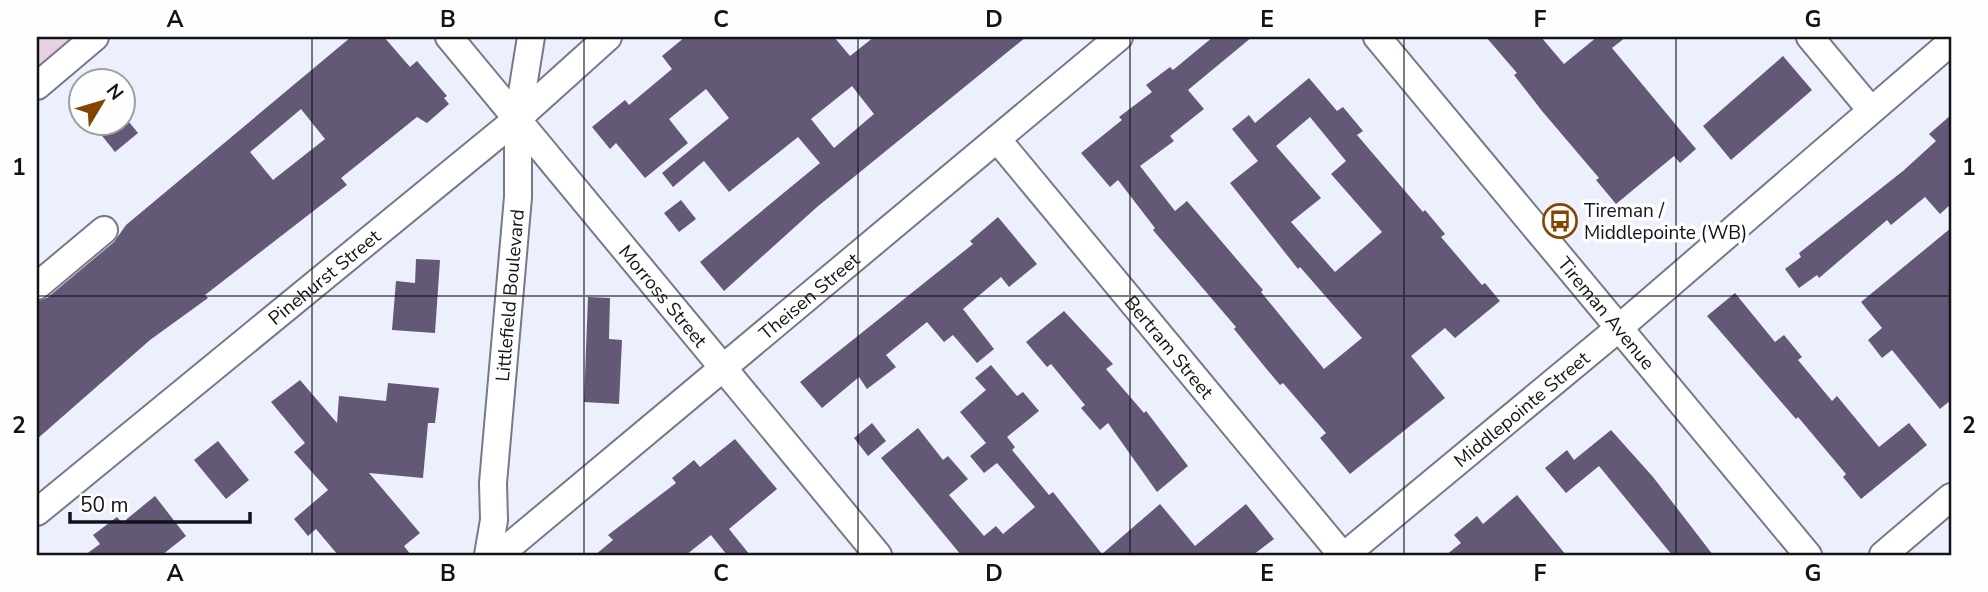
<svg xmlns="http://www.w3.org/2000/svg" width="1988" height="592" viewBox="0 0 1988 592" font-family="'Nunito Sans',sans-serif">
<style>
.green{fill:#e5d1e2}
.building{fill:#635875;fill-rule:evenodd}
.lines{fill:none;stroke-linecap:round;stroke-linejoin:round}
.minor-casing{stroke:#757988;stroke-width:30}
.minor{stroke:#fff;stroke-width:26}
.grid{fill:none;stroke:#111318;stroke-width:2;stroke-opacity:0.55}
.labels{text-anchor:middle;stroke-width:7;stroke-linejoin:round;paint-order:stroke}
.poi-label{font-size:19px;fill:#111318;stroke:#fefefe;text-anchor:start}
.street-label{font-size:19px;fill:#111318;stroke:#fefefe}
.neatline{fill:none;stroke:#111318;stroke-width:2.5}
.grid-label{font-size:23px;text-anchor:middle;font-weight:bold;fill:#111318}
</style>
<rect width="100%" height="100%" fill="#ecf0fd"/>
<!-- green -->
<path class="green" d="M81,37l-44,36v-35z"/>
<!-- building -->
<g class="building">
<path d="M351,37h33l26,30 7,-6 30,35 -3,2 5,6 -22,19 -10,-6 -76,61 6,7 -142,110 3,3 -58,42 -113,99v-138l10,-3 67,-56 12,-17zM301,109l24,30 -52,41 -23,-28z"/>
<path d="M685,37h149l16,19 24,-19h152l-209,170 -93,84 -24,-29 120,-99 -22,-26 -69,55 -25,-31 -31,26 -11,-14 67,-55 -23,-29 -37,30 19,24 -43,35 -29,-35 -6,6 -18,-22 33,-27 4,5 43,-36 -10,-13zM852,86l22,28 -40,34 -23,-29z"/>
<path d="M1213,37h39l-64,53 16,19 -34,27 4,5 -34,25 35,45 12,-10 76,89 -2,2 63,77 38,-31 -62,-71 -2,2 -68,-86 28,-22 -26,-32 17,-14 6,8 54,-45 28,33 6,-4 20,24 -6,4 66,77 2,-2 20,24 -4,3 41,48 3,-2 15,18 -45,37 -10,-10 -34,28 34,42 -95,76 -30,-36 6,-5 -43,-50 -3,2 -20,-24 -26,-32 2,-2 -83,-97 2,-2 -37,-48 -8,7 -29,-34 41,-33 -3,-3 33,-25 -6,-7 24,-18 3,3zM1310,117l36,44 -15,13 51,58 -47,40 -44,-50 30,-24 -45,-52z"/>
<path d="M1486,37h55l23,27 33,-27h29l-14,11 84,101 -16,14 -6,-7 -58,48 -20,-24 3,-2 -57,-67 -28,-36 3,-2z"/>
<path d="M1783,56l29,34 -81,70 -28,-34z"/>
<path d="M1951,115v89l-11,10 -15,-17 -34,28 -4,-5 -68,58 -2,-3 -18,13 -14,-19 16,-12 -2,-4 104,-82 33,-30 -7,-7z"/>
<path d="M91,122h38l9,11 -23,19z"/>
<path d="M681,200l15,19 -17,13 -15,-19z"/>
<path d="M998,217l39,47 -28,23 -8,-10 -38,32 31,40 -17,14 -24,-28 -9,7 -17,-20 -41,33 10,12 -29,22 -8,-12 -37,31 -22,-26 173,-138 -3,-3z"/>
<path d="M1951,228v172l-11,9 -48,-59 -10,8 -14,-18 14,-12 -21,-26z"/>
<path d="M416,259l24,1 -5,73 -43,-3 4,-49 19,2z"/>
<path d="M1735,293l40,49 9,-7 18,22 -4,3 34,41 5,-5 42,51 30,-24 18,22 -66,54 -18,-22 3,-3 -48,-57 -2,2 -89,-103z"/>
<path d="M588,297l22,1 -1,41 13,1 -3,64 -35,-2z"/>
<path d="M1064,311l49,53 -7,5 38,44 2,-2 42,55 -31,26 -49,-69 -8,7 -19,-22 4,-3 -34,-41 -4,3 -21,-25z"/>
<path d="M991,365l26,31 6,-4 16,19 -32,26 8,10 -3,3 37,45 4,-3 49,62 58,-50 35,42 51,-42 28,35 -21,16h-292l-80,-97 37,-30 25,32 5,-4 20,23 -19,16 35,41 12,-10 7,8 32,-27 -38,-44 -13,10 -14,-17 16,-13 -26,-31 26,-22 -11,-12z"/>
<path d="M300,380l37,43 2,-27 47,5 2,-18 51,5 -4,35h-7l-5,55 -54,-5 51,60 -16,13 7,9h-73l-22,-26 -8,7 -14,-17 34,-29 -34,-38 11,-9 -34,-41z"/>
<path d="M872,423l14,18 -18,15 -14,-18z"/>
<path d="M1611,430l42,47 60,78h-41l-73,-89 -33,27 -21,-25 22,-18 7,10z"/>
<path d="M735,439l42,50 -48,40 21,26h-23l-16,-20 -25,20h-91l18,-15 -5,-5 68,-52 -4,-5 22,-18 6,7z"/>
<path d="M218,441l31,39 -23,19 -32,-39z"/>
<path d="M1517,495l49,60h-120l15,-12 -7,-8 23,-19 6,8z"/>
<path d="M155,496l31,40 -24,19h-77l15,-11 -7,-9 24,-18 5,6z"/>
</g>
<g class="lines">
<!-- minor casing -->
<g class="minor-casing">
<g id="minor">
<path id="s1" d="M449,37l429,518"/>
<path id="s2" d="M1377,37l431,518"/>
<path d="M1810,37l60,72"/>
<path d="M37,86l58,-49"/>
<path id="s3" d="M997,139l345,416"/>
<path d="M37,286l67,-56"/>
<path id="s4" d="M37,512l481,-394 90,-81"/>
<path id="s5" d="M488,555l6,-35 -1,-37 25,-286v-79l13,-81"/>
<path id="s6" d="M499,555l620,-518"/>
<path id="s7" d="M1345,555l274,-227 332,-286"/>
<path d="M1883,555l68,-58"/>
</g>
</g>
<!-- minor -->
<use href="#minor" class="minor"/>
</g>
<!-- grid -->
<path class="grid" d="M312,37v518M584,37v518M858,37v518M1130,37v518M1404,37v518M1676,37v518M37,296h1914"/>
<!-- icons -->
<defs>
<g id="bus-ring" transform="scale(1.75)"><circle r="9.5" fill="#fefefe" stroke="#834602" stroke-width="1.5"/><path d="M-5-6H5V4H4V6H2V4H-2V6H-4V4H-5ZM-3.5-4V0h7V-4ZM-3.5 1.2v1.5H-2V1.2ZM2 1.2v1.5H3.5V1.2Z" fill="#834602"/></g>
</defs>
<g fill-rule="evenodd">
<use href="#bus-ring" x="1560" y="221"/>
</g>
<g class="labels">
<!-- poi labels -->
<g class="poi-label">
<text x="1584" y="217">Tireman /<tspan x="1584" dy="22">Middlepointe (WB)</tspan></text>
</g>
<!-- street labels -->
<g class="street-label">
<text dy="7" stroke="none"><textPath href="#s4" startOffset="371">Pinehurst Street</textPath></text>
<text dy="7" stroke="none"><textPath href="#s5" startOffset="261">Littlefield Boulevard</textPath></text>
<text dy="7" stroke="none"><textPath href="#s1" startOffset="336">Morross Street</textPath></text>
<text dy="7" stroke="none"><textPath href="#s6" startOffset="404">Theisen Street</textPath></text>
<text dy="7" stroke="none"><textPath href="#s2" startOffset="359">Tireman Avenue</textPath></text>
<text dy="7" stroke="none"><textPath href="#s3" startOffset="270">Bertram Street</textPath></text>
<text dy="7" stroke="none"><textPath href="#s7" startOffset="229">Middlepointe Street</textPath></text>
</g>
</g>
<!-- border -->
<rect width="1988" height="592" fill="none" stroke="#fefefe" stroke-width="77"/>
<!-- north arrow -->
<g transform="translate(102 102) rotate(52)"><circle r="33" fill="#fefefe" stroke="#9fa0a2" stroke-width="2"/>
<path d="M0-5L12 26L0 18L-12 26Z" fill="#834602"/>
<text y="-10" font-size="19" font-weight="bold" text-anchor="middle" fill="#111318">N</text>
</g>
<!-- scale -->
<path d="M70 512v10h180v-10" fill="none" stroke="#111318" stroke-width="3.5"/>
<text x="80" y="512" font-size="21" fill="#111318" stroke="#fefefe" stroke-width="5" paint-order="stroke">50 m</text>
<rect x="38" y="38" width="1912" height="516" class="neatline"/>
<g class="grid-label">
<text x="175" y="27">A</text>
<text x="448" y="27">B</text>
<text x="721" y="27">C</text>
<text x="994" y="27">D</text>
<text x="1267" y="27">E</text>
<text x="1540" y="27">F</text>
<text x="1813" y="27">G</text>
<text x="19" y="175">1</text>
<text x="1969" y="175">1</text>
<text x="19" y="433">2</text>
<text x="1969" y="433">2</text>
<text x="175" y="581">A</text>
<text x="448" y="581">B</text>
<text x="721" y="581">C</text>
<text x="994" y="581">D</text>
<text x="1267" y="581">E</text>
<text x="1540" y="581">F</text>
<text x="1813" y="581">G</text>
</g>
</svg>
